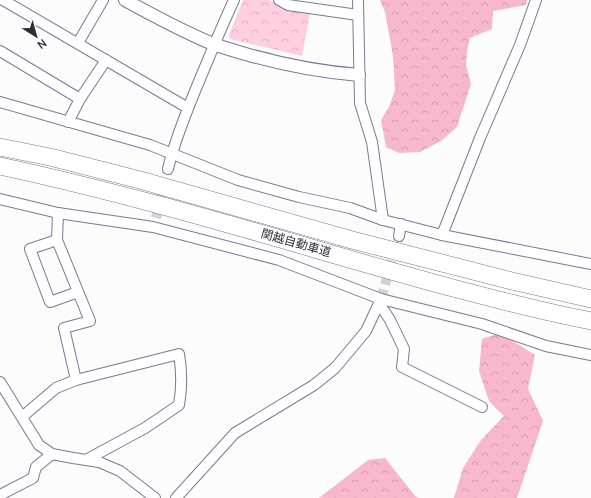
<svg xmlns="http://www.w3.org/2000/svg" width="591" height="498" viewBox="0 0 591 498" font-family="Manrope,'Noto Sans JP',sans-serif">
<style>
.forest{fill:url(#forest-crowns)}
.park{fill:url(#park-crowns)}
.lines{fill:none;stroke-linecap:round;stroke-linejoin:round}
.minor-tunnel{stroke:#d2d2d4;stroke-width:10;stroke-dasharray:10 5;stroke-linecap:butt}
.minor-casing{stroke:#7b7892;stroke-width:12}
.tertiary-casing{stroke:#7b7892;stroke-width:14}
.motorway-casing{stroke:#7b7892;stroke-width:18}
.minor{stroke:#fff;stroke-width:10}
.tertiary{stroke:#fff;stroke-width:12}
.motorway{stroke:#fff;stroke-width:17}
.labels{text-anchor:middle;stroke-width:3.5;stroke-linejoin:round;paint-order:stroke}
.street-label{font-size:12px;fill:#2d2c37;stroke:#fff}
</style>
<defs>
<pattern id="forest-crowns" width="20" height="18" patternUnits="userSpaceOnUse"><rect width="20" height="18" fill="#f7b7cd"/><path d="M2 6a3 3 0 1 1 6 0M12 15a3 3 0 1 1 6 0" fill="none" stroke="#d49eb1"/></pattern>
<pattern id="park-crowns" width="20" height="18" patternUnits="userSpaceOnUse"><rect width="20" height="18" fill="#fed0df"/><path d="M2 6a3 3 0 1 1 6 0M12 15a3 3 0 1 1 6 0" fill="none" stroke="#dab3c0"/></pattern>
</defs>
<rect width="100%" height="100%" fill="#fbfcfb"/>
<!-- forest -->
<g class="forest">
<path d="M380,0h147l-1,5 -33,6 -1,18 -22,9 -3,13 -1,14 5,19 -14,43 -16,14 -21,11 -21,1 -13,-6 -5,-27 8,-13 6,-17 -2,-34 -8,-44z"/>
<path d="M500,333l35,22 -7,34 15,32 -26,77h-63l9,-30 18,-28 23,-24 -15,-15 -10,-30 3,-32z"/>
<path d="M385,458l31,39 3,1h-100l49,-38z"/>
</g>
<!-- park -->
<path class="park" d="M243,0h26l18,10 23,3 -8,43 -72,-17 -1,-4z"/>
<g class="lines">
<!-- minor-tunnel -->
<g class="minor-tunnel">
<path d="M156,218l12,-49"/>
<path d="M381,299l18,-63"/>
</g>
<!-- minor casing -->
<g class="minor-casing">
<g id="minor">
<path d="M3,0l185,108"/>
<path d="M279,0l9,5 70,10"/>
<path d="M358,0l2,103 12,39 11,78"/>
<path d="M78,43l25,-43"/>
<path d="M0,51l80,48"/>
<path d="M0,102l150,43 88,35 61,17 51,11 33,12 59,15 149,29"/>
<path d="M68,122l12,-23 26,-39"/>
<path d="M168,169c6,-27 17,-53 27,-78 13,-31 25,-61 39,-91"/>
<path d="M0,199l58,14 95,14 126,33 102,39 101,25 64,22 45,9"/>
<path d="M58,213l-1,27 33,81 -26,7 12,52"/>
<path d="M442,235l38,-97 40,-93 16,-45"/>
<path d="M399,236l2,-12"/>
<path d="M57,240l-27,9 20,53 28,-10"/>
<path d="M379,303l11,17 14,29 -2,18 80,40"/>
<path d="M0,382l39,63 13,9 21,4 26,4 21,9 35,27"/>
<path d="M22,417l34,-29 20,-8 103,-26c3,18 3,34 0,51l-34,23 -59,32"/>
<path d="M0,495l33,-17 3,-11 16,-13"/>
<path d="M176,498l59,-65 79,-48 21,-17 31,-37 15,-32"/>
</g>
</g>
<!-- tertiary casing -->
<g class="tertiary-casing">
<path id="tertiary" d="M125,0c29,16 57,31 88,44 9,3 19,6 29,9 38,11 77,19 117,22"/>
</g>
<!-- motorway casing -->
<g class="motorway-casing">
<g id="motorway">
<path d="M0,147l50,10 90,23 212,60 160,41 79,18"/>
<path d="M0,166c107,23 212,53 318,84 90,26 180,52 273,71"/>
</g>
</g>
<!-- minor -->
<use href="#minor" class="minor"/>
<!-- tertiary -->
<use href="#tertiary" class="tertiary"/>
<!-- motorway -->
<use href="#motorway" class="motorway"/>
</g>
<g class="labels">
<!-- street labels -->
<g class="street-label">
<text transform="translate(296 243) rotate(16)" y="4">関越自動車道</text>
</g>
</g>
<!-- north arrow -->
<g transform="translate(36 36) rotate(143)" stroke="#ffffff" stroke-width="3" paint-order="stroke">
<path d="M0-3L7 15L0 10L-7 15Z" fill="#2d2c37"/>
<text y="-6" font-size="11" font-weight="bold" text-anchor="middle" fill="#2d2c37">N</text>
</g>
</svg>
